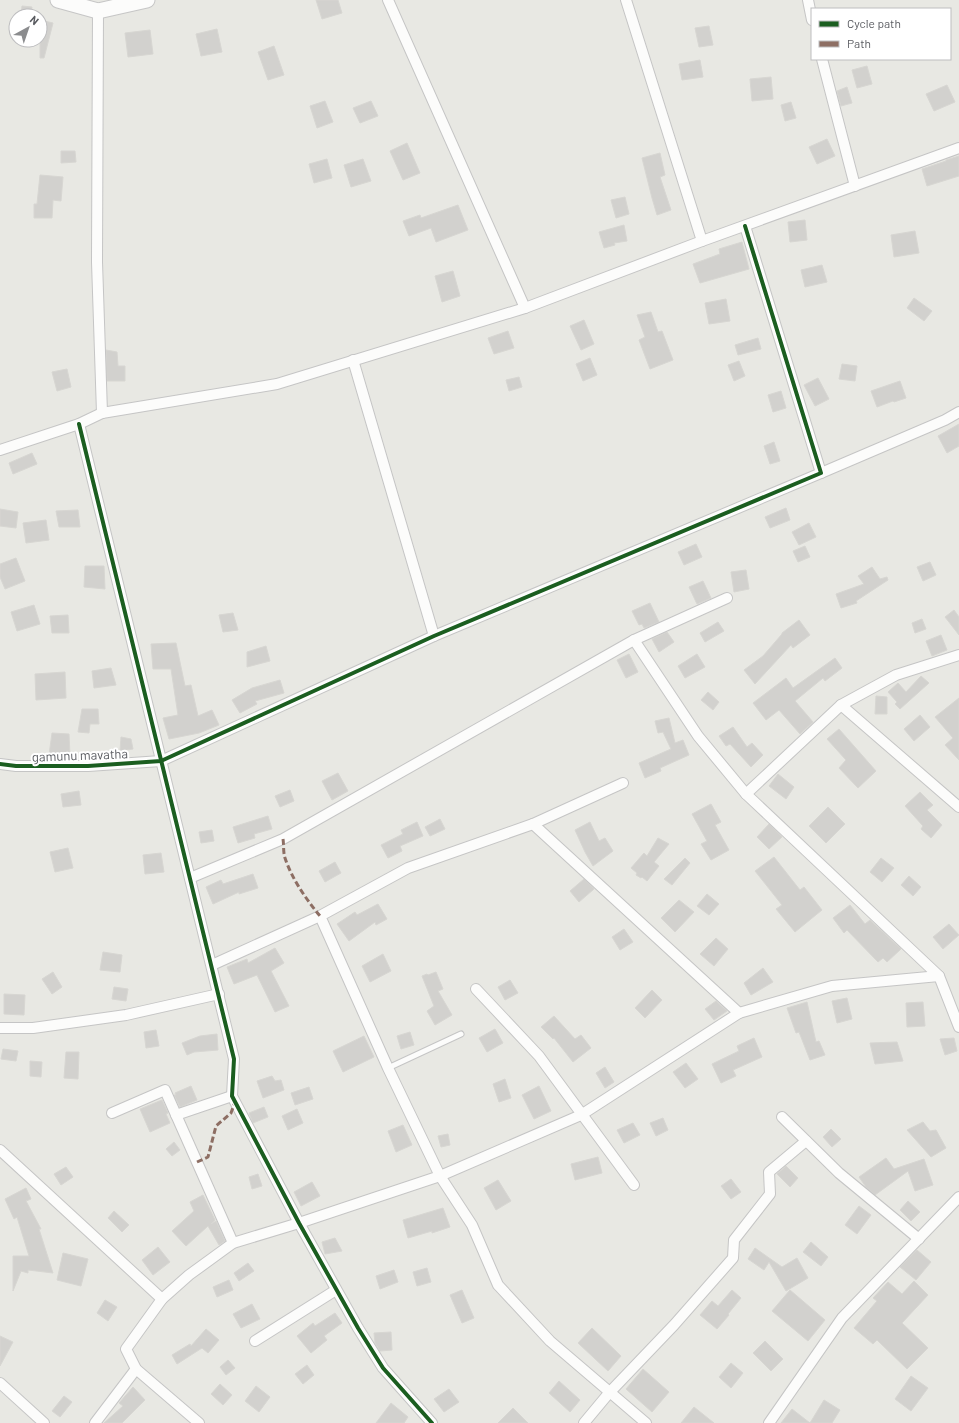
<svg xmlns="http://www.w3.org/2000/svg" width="959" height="1423" viewBox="0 0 959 1423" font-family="Barlow,sans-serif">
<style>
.building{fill:#d2d1ce;stroke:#d7d6d2}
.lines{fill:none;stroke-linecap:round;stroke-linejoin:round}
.lane-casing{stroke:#c5c5c5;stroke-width:7}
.street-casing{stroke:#c5c5c5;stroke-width:12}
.secondary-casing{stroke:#c6c6c6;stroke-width:17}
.lane{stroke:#fcfcfb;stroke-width:5}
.street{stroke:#fcfcfb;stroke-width:10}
.secondary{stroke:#fcfcfb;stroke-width:15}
.quiet{stroke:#8d6e63;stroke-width:3;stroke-dasharray:6 3;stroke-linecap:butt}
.cycleway-casing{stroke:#fff;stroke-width:6}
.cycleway{stroke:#1b5e20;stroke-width:4}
.labels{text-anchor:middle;stroke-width:4;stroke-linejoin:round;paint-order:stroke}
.street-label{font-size:13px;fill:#595b60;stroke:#fff}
</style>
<rect width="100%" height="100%" fill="#e8e8e3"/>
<!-- building -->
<g class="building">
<path d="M316,0h22l4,13 -20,6z"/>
<path d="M22,6l10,1 -1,9h-10z"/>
<path d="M40,20l13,3 -9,35h-4z"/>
<path d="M709,26l4,19 -14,2 -4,-19z"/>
<path d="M217,29l5,23 -21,4 -5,-22z"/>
<path d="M150,30l3,24 -25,3 -3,-24z"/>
<path d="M274,46l10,29 -16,5 -10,-28z"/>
<path d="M700,60l3,17 -21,3 -3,-16z"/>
<path d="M867,66l5,18 -15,4 -5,-18z"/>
<path d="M771,77l2,22 -21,2 -2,-22z"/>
<path d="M947,85l8,17 -21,9 -8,-17z"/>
<path d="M847,87l5,16 -11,3 -4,-15z"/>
<path d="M325,101l8,21 -16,6 -7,-22z"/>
<path d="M371,101l7,15 -18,7 -7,-15z"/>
<path d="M791,102l5,16 -11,3 -4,-16z"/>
<path d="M827,139l8,17 -18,8 -8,-17z"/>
<path d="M407,143l13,30 -17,7 -13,-29z"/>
<path d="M61,151h14l1,11 -15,1z"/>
<path d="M660,153l5,22 -5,2 11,33 -14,5 -5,-17 -10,-40z"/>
<path d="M959,156v20l-32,10 -5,-17 24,-8v-1z"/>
<path d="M327,159l5,19 -18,5 -5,-19z"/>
<path d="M363,159l8,22 -20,6 -7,-22z"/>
<path d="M40,175l23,2 -2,24 -8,-1 -1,18h-18v-14h3z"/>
<path d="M625,197l4,17 -13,4 -5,-18z"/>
<path d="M458,205l10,25 -32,12 -5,-14 -22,8 -6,-15 17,-6 1,3z"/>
<path d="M805,220l2,20 -17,2 -2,-20z"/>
<path d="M624,225l3,16 -13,2 1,2 -11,3 -5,-16z"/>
<path d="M915,231l4,22 -25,4 -3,-22z"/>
<path d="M742,242l7,27 -49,14 -7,-19 27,-10 -1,-5z"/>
<path d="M822,265l5,17 -22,5 -4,-17z"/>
<path d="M453,271l7,25 -18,6 -7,-26z"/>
<path d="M914,298l18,13 -8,10 -17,-13z"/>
<path d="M726,299l4,22 -21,3 -4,-21z"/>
<path d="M651,312l7,20 4,-1 11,29 -23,9 -11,-29 6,-3 -8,-22z"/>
<path d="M584,320l10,24 -13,6 -11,-24z"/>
<path d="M508,331l6,17 -20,6 -6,-16z"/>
<path d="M758,338l3,11 -23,6 -3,-10z"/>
<path d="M106,350l11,2 1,14h7v15h-18z"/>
<path d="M590,358l7,17 -14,6 -7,-17z"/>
<path d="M739,361l6,15 -11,5 -6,-16z"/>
<path d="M842,364l15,2 -2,15 -16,-2z"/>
<path d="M67,369l4,18 -14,4 -5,-19z"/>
<path d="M519,377l3,10 -13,4 -3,-11z"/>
<path d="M818,378l11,21 -14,7 -11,-21z"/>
<path d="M900,381l6,17 -12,4 -1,-1 -16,6 -6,-16z"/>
<path d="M781,391l5,17 -13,4 -5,-17z"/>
<path d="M959,424v22l-12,7 -9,-17z"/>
<path d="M774,442l6,19 -10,3 -6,-18z"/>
<path d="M32,453l5,11 -24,10 -4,-11z"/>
<path d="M786,508l4,12 -20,8 -5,-11z"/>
<path d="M0,509l18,3 -2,16 -16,-2z"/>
<path d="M78,510l2,17h-21l-3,-16z"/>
<path d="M46,520l3,20 -23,3 -3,-20z"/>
<path d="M809,523l7,14 -17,8 -7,-13z"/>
<path d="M696,544l6,13 -18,8 -6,-13z"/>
<path d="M805,546l5,11 -12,5 -5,-11z"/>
<path d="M16,558l9,23 -20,8 -5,-12v-13z"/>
<path d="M930,562l6,13 -13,6 -6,-14z"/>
<path d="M85,566h19l1,23 -21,-2z"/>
<path d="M872,567l8,12 7,-2 1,3 -32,21 1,2 -16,5 -5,-14 28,-10 -6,-8z"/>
<path d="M746,570l3,19 -15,3 -3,-20z"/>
<path d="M703,581l8,17 -14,6 -8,-17z"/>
<path d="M650,603l9,19 -15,6 -2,-4 -3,1 -7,-14z"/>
<path d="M34,605l6,19 -23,7 -6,-19z"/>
<path d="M954,610l5,7v18l-14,-18z"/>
<path d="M233,613l5,17 -15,2 -4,-17z"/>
<path d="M68,615l1,18h-17l-2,-17z"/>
<path d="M922,619l4,10 -11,4 -3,-10z"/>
<path d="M799,620l11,15 -17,13 -2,-3 -36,39 -11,-14 19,-14 19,-22v-1z"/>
<path d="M718,622l6,9 -19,11 -5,-9z"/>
<path d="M667,632l7,10 -15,10 -7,-13z"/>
<path d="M941,635l6,15 -15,6 -6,-15z"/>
<path d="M176,643l9,43 6,-1 7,31 14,-6 7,15 -20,8 -30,6 -6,-21 15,-3 -7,-46h-18l-2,-25z"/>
<path d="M266,646l4,15 -23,6v-15z"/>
<path d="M629,654l9,18 -12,6 -9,-18z"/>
<path d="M697,654l8,13 -20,11 -7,-12z"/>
<path d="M835,658l7,10 -17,13 -2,-3 -28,23 18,21 -13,12 -21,-24 -13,10 -13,-17 33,-25 7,10z"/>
<path d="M111,668l5,17 -22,3 -2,-17z"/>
<path d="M65,672l1,26 -30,2 -1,-26z"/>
<path d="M921,676l8,7 -29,26 -5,-5 2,-2 -9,-10 10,-9 8,9z"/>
<path d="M280,680l4,13 -29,8 2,3 -17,9 -8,-13 20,-12z"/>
<path d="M708,692l11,10 -6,8 -12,-10z"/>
<path d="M876,696l11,1v17h-12z"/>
<path d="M959,698v62l-14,-15 8,-7 -18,-21z"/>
<path d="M82,709h16l1,15h-9l-1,9 -11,-1z"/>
<path d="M920,715l10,12 -16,14 -10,-12z"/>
<path d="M669,718l6,25 8,-3 6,15 -29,13 1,3 -16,7 -6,-15 32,-14 -8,-17 -5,1 -3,-12z"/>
<path d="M733,727l14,20 5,-4 11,12 -12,12 -21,-23 -4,2 -7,-10z"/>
<path d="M839,729l37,42 -18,17 -19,-20 7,-8 -19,-21z"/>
<path d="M52,733l17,1 1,22 -21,-1z"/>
<path d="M121,737l10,2 2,10 -13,2z"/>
<path d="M338,773l10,18 -16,9 -10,-19z"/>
<path d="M778,774l16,13 -8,12 -17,-13z"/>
<path d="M290,790l4,11 -14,6 -5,-11z"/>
<path d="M79,791l2,14 -18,2 -2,-13z"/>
<path d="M920,792l13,13 -6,5 15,15 -11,13 -10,-9 2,-3 -18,-20z"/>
<path d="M711,804l10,18 -6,3 14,25 -18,10 -10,-16 6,-3 -15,-27z"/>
<path d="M828,807l17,17 -19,19 -17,-17z"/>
<path d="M268,816l4,13 -18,5 1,4 -17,5 -5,-16z"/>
<path d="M440,819l5,10 -15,7 -5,-9z"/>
<path d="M417,822l6,14 -23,10 2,5 -14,7 -7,-13 22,-11 -2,-4z"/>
<path d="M590,822l9,19 6,-3 8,13 -20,15 -8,-14 -10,-22z"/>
<path d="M769,824l13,13 -13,12 -12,-12z"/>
<path d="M212,830l2,11 -13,2 -2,-11z"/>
<path d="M658,838l11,6 -15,18 5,4 -12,15 -5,-4 -1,1 -5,-3 1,-2 -6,-5 13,-15 3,3z"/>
<path d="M68,848l5,20 -18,4 -5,-20z"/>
<path d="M161,853l3,19 -19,2 -2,-19z"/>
<path d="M774,857l26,33 4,-3 18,23 -27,22 -19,-23 6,-4 -27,-34z"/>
<path d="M685,858l5,5 -18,22 -8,-6z"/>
<path d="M881,858l13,10 -12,14 -12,-10z"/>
<path d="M335,862l6,11 -16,9 -6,-11z"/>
<path d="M253,874l5,14 -19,6v-2l-26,12 -7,-17 15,-7 2,4z"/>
<path d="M909,876l12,11 -8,9 -12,-11z"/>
<path d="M584,879l10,10 -15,13 -9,-11z"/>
<path d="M707,894l12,10 -10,11 -12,-9z"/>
<path d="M679,900l15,12 -19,20 -14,-14z"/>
<path d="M378,904l9,15 -11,6 -1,-3 -26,19 -12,-17 18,-12 2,3z"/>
<path d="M850,905l15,19 5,-4 31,29 -14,13 -4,-4 -5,4 -31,-32 -3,3 -11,-15z"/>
<path d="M949,924l10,11 -16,14 -10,-12z"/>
<path d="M624,929l9,13 -13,8 -8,-13z"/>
<path d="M716,938l12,11 -14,17 -14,-12z"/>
<path d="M275,948l9,15 -13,8 18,35 -14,6 -18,-37 -23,9 -7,-17 20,-8 1,4z"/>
<path d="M103,952l19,3 -2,17 -20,-2z"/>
<path d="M383,954l8,17 -21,11 -8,-16z"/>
<path d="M763,968l10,14 -22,13 -7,-12z"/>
<path d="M53,972l9,15 -10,7 -10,-15z"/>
<path d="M436,972l7,17 -5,2 14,24 -17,10 -8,-14 7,-5 -12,-30 5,-2 1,1z"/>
<path d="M510,980l8,13 -13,7 -7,-13z"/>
<path d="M114,987l14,2 -2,12 -14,-2z"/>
<path d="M652,990l10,10 -17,18 -10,-10z"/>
<path d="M4,994l21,1 -1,20 -20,-1z"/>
<path d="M847,998l5,21 -15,4 -5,-22z"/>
<path d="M716,1001l11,10 -13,9 -9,-11z"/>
<path d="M807,1002l9,40 3,-1 6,14 -15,5 -11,-28 -3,1 -9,-25z"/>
<path d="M923,1002l2,24 -18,1 -1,-24z"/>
<path d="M554,1016l21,23 6,-4 10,13 -18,14 -19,-24 -1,1 -12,-12z"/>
<path d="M495,1029l8,14 -16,9 -8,-14z"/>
<path d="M156,1030l3,16 -13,2 -2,-16z"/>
<path d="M410,1032l4,13 -13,4 -4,-13z"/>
<path d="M217,1034l1,16 -24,2 -7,3 -5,-12 18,-7z"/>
<path d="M364,1036l10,21 -31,15 -10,-21z"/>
<path d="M754,1038l8,19 -29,13 3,6 -15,7 -9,-19 27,-13 -2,-5z"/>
<path d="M954,1038l3,13 -12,4 -5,-16z"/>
<path d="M897,1042l6,19 -28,3 -5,-21z"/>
<path d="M3,1049l15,2 -2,10 -15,-2z"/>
<path d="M66,1052h13l-1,27 -14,-1z"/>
<path d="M30,1061l12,1 -1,15 -11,-1z"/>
<path d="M686,1063l12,16 -13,9 -12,-16z"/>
<path d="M605,1067l9,15 -9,6 -9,-15z"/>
<path d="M272,1076l3,5 6,-1 3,10 -21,8 -6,-17z"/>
<path d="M505,1079l6,19 -12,4 -6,-18z"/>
<path d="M191,1086l6,14 -17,7 -6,-12h2l-1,-2z"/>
<path d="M539,1086l12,25 -17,8 -12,-24z"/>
<path d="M309,1087l4,12 -18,6 -4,-12z"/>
<path d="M162,1100l6,13 -2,1 4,9 -20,9 -10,-23z"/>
<path d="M264,1107l4,10 -15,6 -4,-10z"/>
<path d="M297,1109l6,14 -15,7 -6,-14z"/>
<path d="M663,1118l5,12 -12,6 -6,-13z"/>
<path d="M923,1122l7,9 6,-1 10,18 -15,9 -24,-27z"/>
<path d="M633,1123l7,12 -16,8 -7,-13z"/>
<path d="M403,1125l9,20 -16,7 -8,-21z"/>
<path d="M831,1129l10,10 -9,8 -9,-10z"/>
<path d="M448,1134l2,11 -9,2 -3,-11z"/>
<path d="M174,1142l6,8 -8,6 -6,-7z"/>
<path d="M598,1157l4,16 -27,7 -4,-16z"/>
<path d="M886,1158l8,11 30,-10 9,26 -18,6 -7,-20 -33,24 -9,-8 -7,-10z"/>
<path d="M786,1166l12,12 -8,9 -13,-13z"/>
<path d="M66,1167l7,10 -12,8 -7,-11z"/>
<path d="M258,1174l4,12 -10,3 -3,-12z"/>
<path d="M731,1179l10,13 -10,7 -10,-13z"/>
<path d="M498,1180l13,21 -15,9 -12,-22z"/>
<path d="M312,1182l8,14 -19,10 -7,-14z"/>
<path d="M26,1188l5,11 -5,2 15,28h-2l14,44 -25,-3v3l-7,-2 -8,20v-35h16l-12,-39 -3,2 -9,-20z"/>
<path d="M203,1195l12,25 -4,4 5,-3 9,20 -6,4 -11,-19 -22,20 -14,-15 22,-20 -4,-9z"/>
<path d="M908,1201l12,11 -9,9 -11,-11z"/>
<path d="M859,1206l12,9 -14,19 -12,-9z"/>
<path d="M443,1208l7,19 -18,6v-2l-24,7 -5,-18z"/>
<path d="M114,1211l15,14 -7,7 -14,-14z"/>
<path d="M335,1238l7,13 -17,3 -3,-12z"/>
<path d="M811,1242l17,15 -7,9 -18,-14z"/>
<path d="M158,1247l12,15 -17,13 -11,-15z"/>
<path d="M755,1248l27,19 15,-9 11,20 -22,13 -17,-29 -5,8 -16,-11z"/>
<path d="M917,1250l14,12 -15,18 -16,-13z"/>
<path d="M63,1253l25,6 -7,27 -24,-6z"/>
<path d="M248,1263l6,8 -15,10 -5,-8z"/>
<path d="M427,1268l4,14 -14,4 -4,-14z"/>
<path d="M394,1270l4,12 -18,7 -4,-13z"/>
<path d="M229,1280l4,10 -16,7 -4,-10z"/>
<path d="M914,1281l14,14 -26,28 26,25 -21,21 -30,-29 -4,4 -19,-16 23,-27 -4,-3 15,-16 14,12z"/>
<path d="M462,1290l12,28 -12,5 -12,-28z"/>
<path d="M732,1290l9,8 -13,16 1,1 -12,14 -17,-14 12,-14 6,5z"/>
<path d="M790,1290l35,30 -17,21 -36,-30z"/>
<path d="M105,1300l12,7 -9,14 -11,-8z"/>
<path d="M252,1304l8,15 -19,9 -8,-14z"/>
<path d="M335,1313l7,10 -18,13 3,4 -16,13 -14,-17 16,-13 2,3z"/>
<path d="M592,1328l29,28 -13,15 -30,-28z"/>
<path d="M206,1329l13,11 -11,13 -6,-5 -25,16 -5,-9 18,-11 1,2z"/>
<path d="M391,1332l1,18 -12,1 -5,-8 -1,-10z"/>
<path d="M0,1336l13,6 -13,24z"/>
<path d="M765,1341l18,18 -12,12 -18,-18z"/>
<path d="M228,1360l7,8 -9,7 -6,-8z"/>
<path d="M731,1363l12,10 -12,15 -12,-11z"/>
<path d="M307,1365l7,10 -11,9 -8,-10z"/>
<path d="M643,1369l26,23 -17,20 -26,-23z"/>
<path d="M911,1376l17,12 -17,23 -16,-12z"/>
<path d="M559,1381l21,19 -10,12 -21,-19z"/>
<path d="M220,1384l12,11 -9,10 -12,-11z"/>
<path d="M256,1386l14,11 -11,15 -14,-11z"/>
<path d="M133,1387l12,13 -23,23h-18l19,-17 -4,-3z"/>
<path d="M449,1389l10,13 -15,10 -10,-13z"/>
<path d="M64,1396l8,6 -12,15 -8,-6z"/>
<path d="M824,1400l16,10 -8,13h-51l11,-14 18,14z"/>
<path d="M391,1403l17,14 -4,6h-28z"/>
<path d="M694,1407l20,16h-33z"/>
<path d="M513,1408l15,15h-30z"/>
</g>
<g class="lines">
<!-- lane casing -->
<g class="lane-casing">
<path id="lane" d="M388,1068l73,-34"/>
</g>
<!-- street casing -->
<g class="street-casing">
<g id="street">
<path d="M388,0l137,308"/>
<path d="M626,0l76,241"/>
<path d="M808,0l4,20"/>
<path d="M98,11l-1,251 5,151"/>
<path d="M822,59l33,127"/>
<path d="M353,360l81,276"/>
<path d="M79,424l155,635 -2,37 67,127 59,105 25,40 49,55"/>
<path d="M0,450l79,-26 23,-11 175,-29 248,-76 177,-67 257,-93"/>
<path d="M821,473l124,-53 14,-8"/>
<path d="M634,640l64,96 48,58 193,182 20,51"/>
<path d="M841,705l118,102"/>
<path d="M0,764l16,2h72l73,-5 273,-125 387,-163 -76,-247"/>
<path d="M623,783l-90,41 -125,44 -88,48 68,152 52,108 32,49 26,60 52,56 96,82"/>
<path d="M746,794l95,-89 55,-30 63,-20"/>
<path d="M533,824l206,189"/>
<path d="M190,878l93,-39 351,-199 93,-42"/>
<path d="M212,965l108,-49"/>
<path d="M476,989l63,67 95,129"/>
<path d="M0,1028h33l93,-13 93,-21"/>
<path d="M112,1113l53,-23 68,153"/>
<path d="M176,1115l56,-19"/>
<path d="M782,1117l57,56 80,66"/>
<path d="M0,1150l162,149"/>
<path d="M255,1341l81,-51"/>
<path d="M0,1383l44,40"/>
<path d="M95,1423l41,-54"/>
<path d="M199,1423l-63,-54 -10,-20 36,-50 27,-24 44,-32 66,-20 141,-47 141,-61 158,-102 93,-27 107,-10"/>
<path d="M584,1423l25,-30 65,-68 59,-67 1,-18 36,-46 -1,-22 37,-31"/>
<path d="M769,1423l73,-105 117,-121"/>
</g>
</g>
<!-- secondary casing -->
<g class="secondary-casing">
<path id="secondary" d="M58,0l40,11 49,-11"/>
</g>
<!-- lane -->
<use href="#lane" class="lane"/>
<!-- street -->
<use href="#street" class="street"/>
<!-- secondary -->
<use href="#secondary" class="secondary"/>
<!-- quiet -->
<g class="quiet">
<path d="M283,839c1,6 0,13 2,19 7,21 21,41 35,58"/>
<path d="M197,1162l11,-5 8,-31 15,-13 4,-11"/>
</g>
<!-- cycleway casing -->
<g class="cycleway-casing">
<g id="cycleway">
<path d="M79,424l155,635 -2,37 67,127 59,105 25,40 49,55"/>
<path d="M0,764l16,2h72l73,-5 273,-125 387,-163 -76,-247"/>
</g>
</g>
<!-- cycleway -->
<use href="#cycleway" class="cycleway"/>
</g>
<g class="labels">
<!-- street labels -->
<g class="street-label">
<text transform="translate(80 755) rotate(-2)" y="5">gamunu mavatha</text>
</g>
</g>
<!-- legend -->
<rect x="811" y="8" width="140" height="52" fill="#ffffff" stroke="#bdbdbf"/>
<rect x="819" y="21" width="20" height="6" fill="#1b5e20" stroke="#bdbdbf"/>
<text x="847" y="28" font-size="12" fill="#595b60">Cycle path</text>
<rect x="819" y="41" width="20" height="6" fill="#8d6e63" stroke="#bdbdbf"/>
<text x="847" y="48" font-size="12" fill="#595b60">Path</text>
<!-- north arrow -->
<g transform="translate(28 28) rotate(40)"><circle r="19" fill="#ffffff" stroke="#bdbdbf"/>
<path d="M0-3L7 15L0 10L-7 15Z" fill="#8b8c8e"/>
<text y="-6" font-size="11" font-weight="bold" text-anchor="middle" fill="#595b60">N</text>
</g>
</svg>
